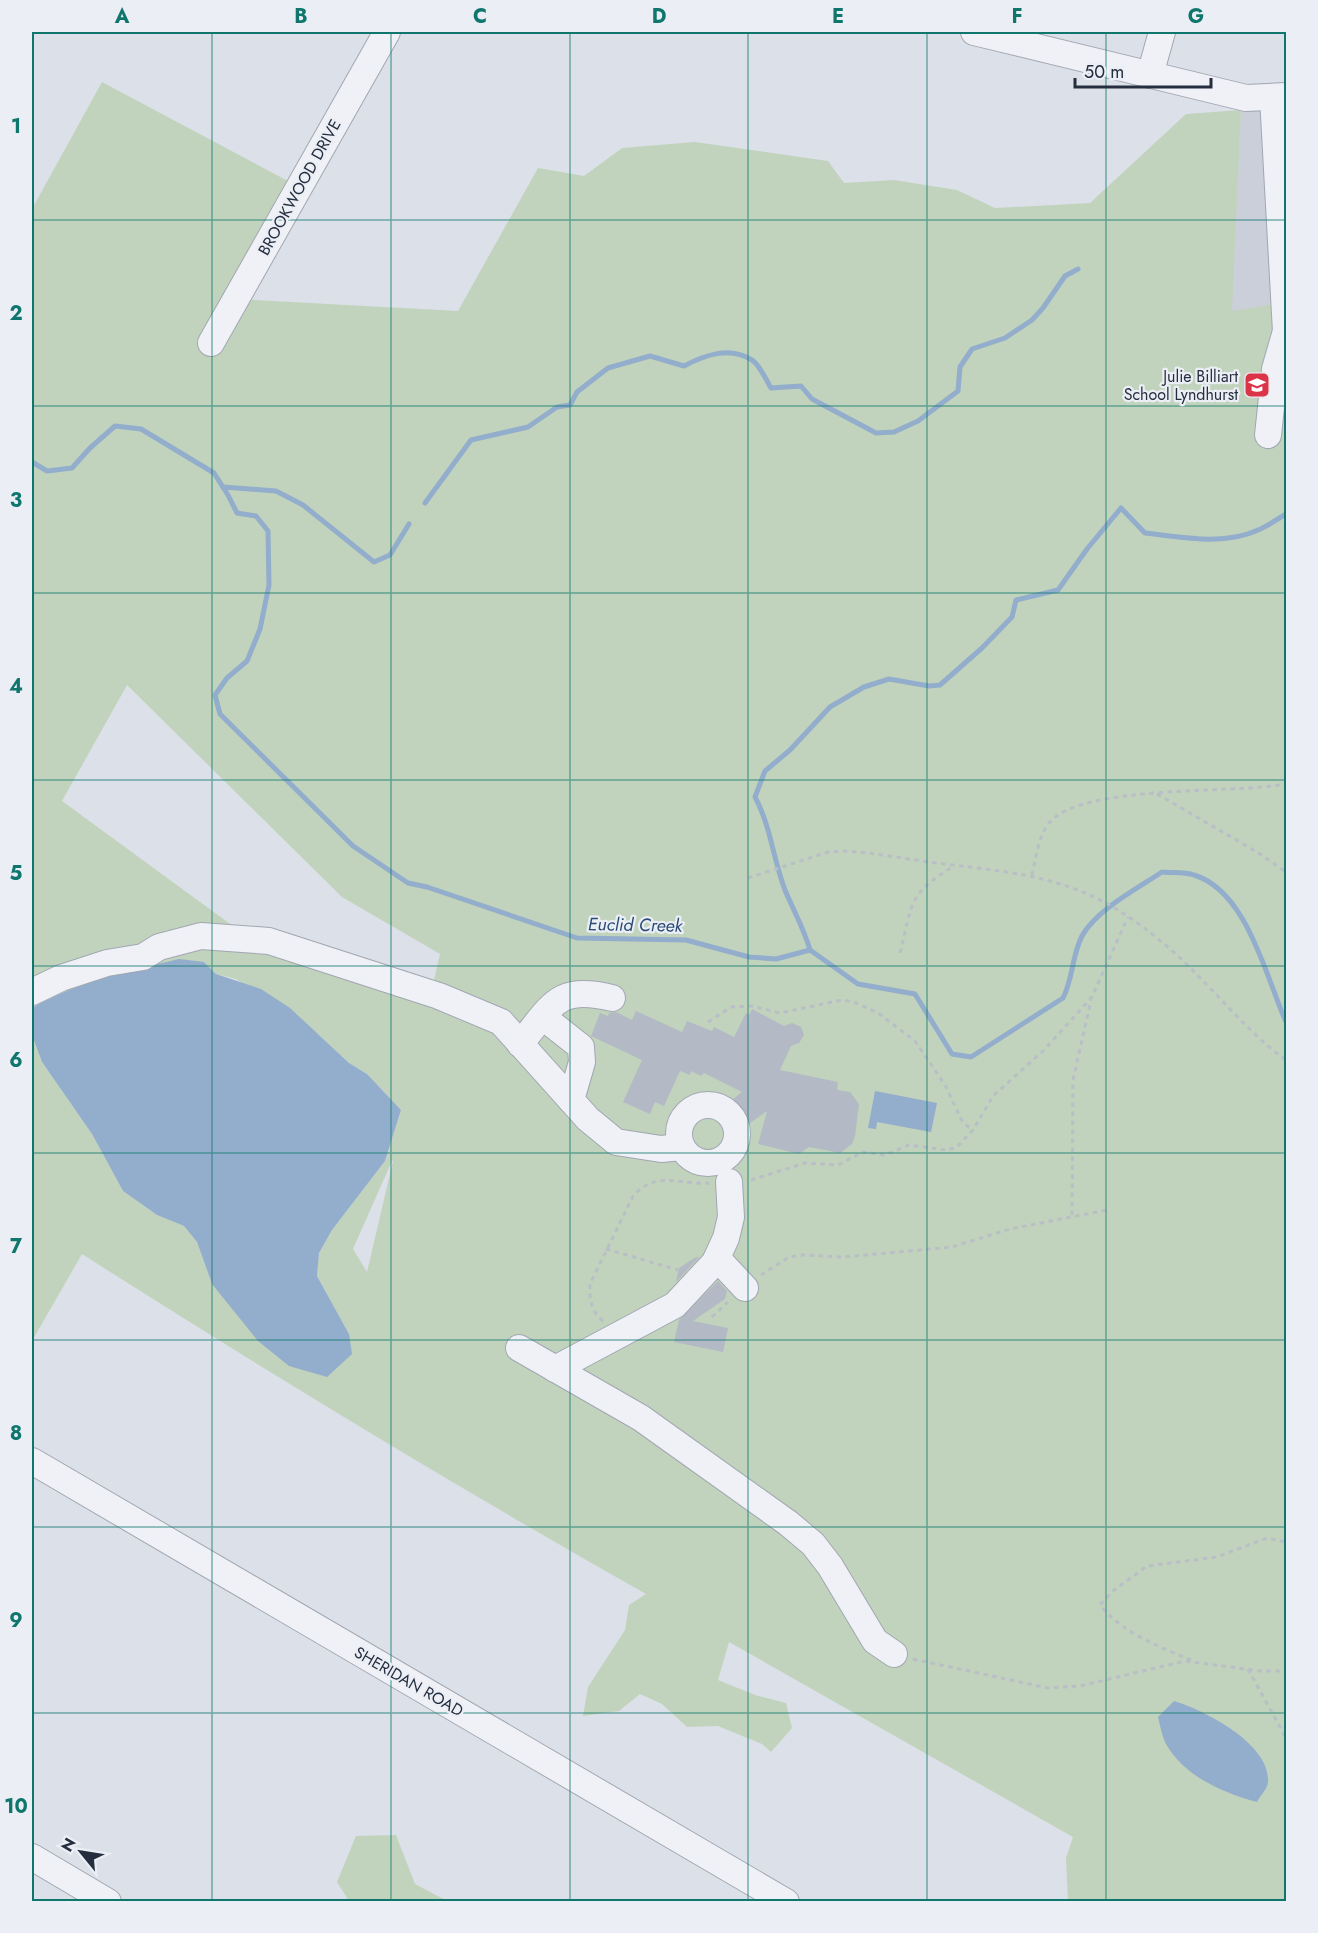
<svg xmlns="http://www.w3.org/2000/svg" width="1318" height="1933" viewBox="0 0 1318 1933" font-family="Jost,sans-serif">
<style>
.built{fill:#cacfda}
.green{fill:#c1d3bc;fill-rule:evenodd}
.water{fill:#93adcc}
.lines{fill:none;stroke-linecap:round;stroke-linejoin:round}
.stream{stroke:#93adcc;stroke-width:5}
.building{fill:#b3b9c5}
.minor-casing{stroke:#a1a7b2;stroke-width:28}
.path{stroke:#babec6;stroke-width:3;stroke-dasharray:4.5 4.5;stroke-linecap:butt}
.minor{stroke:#eff1f6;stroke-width:26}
.grid{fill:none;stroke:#0f766e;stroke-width:1.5;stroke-opacity:0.55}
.labels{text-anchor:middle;stroke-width:4.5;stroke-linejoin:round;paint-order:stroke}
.street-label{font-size:16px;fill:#242e3f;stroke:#ebeff5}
.poi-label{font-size:16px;fill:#242e3f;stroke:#ebeff5;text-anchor:end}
.water-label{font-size:18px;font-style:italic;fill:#2b4b77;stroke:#ebeff5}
.neatline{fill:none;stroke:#0f766e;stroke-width:2}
.grid-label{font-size:20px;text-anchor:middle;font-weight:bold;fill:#0f766e}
</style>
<rect width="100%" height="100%" fill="#dce0e8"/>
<!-- built -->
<path class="built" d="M1286,109v377l-63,-9 18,-367z"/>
<!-- green -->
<g class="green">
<path d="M102,82l197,105 -63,112 222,12 80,-143 46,8 38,-28 73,-6 133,19 16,22 50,-3 63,10 38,18 95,-5 96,-89 55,-4 -9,201 54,-9v1599h-218l-2,-43 7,-21 -344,-195 -11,38 37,15 31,8 6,25 -21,24 -9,-8 -44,-18 -31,1 -25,-23 -22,-10 -21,17 -36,5 5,-29 37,-57 4,-25 17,-11c-191,-108 -379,-222 -564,-340l-50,87v-306l10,27 50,72 31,57 34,24 27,11 13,16 15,42 137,50 -32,-58 2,-23 13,-23 53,-69 16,-51 -34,-36 -18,-11 -31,-29 -82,-55 -20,-5 -12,-12 -149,32 -23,14v-799zM127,685l215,212 98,57 -9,39 -179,-53 -190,-139zM392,1161h1l-26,111 -14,-23z"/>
<path d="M396,1835l19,49 32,17h-98l-12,-19 19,-46z"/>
</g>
<!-- water -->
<g class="water">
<path d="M179,959l25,3 12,12 45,15 29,19 59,55 18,11 34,36 -16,51 -53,69 -13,23 -2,23 32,58 3,20 -25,23 -38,-11 -31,-25 -46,-57 -15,-42 -13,-16 -27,-11 -34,-24 -31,-57 -50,-72 -10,-27v-27c45,-26 97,-37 147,-49z"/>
<path d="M875,1091l62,12 -6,29 -54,-10 -1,7 -8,-1z"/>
<path d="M1174,1701c30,9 97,43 94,81 0,6 -8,14 -11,20 -34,-9 -73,-26 -91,-58 -4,-8 -6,-19 -8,-27z"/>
</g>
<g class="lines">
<!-- stream -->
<g class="stream">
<path d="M32,462l15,9 25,-3 18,-20 25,-22 26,3 73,44 14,22 9,18 19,3 12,15 1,54 -9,44 -13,32 -20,17 -12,17 5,19 133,132 55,37 19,4 150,51 109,2 63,17 27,2 34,-9c-7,-24 -16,-38 -25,-60 -12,-31 -14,-63 -30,-93l10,-26 25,-21 40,-43 34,-20 25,-8 40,7 11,-1 42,-37 30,-31 4,-17 42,-10 29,-41 34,-41 24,25c36,4 79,13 113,-3 10,-4 19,-11 28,-16"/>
<path d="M223,487l53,4 27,14 71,57 16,-7 19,-31"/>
<path d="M425,503l46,-63 57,-13 29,-20 13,-2 7,-13 31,-24 42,-12 34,10c21,-11 45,-20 68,-6 8,5 14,20 19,28l30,-2 11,13 64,34 18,-1 24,-11 40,-30 2,-24 12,-18 33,-11 27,-18 11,-12 22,-32 13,-7"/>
<path d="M810,950l48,34 57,10 37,60 19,3 92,-59c10,-19 9,-43 19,-62 14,-26 56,-48 80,-64 10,1 23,0 32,3 53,16 72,102 92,147"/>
</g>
</g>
<!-- building -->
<g class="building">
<path d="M752,1009l32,17 8,-3 9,4 3,8 -5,8 -8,3 -11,24 58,12 -1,8 13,2 9,12 -4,32 -3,8 -12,9 -31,-6 -10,7 -41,-10 9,-33 -21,15 -18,-23 14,-11 -38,-19 -3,3 -10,-5 -1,4 -10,-4 -16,35 -9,-4 -5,12 -27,-12 19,-42 -51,-24 9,-23 8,3 1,-3 7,-1 16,8 4,-9 46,21 5,-11 25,10 2,-4 20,10 12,-24 3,2z"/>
<path d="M696,1257h3l-23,25 3,-14z"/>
<path d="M718,1281l9,10 -2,8 -32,22 35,7 -5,24 -49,-10 5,-22z"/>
</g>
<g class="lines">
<!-- minor casing -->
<g class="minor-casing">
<g id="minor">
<path d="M974,32l272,66 40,-2"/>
<path d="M1150,75l12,-43"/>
<path d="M1273,97l13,235"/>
<path d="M211,343l176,-311"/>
<path d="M1268,435l7,-66 11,-38"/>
<path d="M32,992l29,-14 46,-15 36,-6 16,-10 42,-11 68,5 170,55 62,26 87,97 28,23 45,7 21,-2"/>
<path d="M543,1017l38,30 1,15 -11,38"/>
<path d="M520,1044c32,-38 37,-60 92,-46"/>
<circle cx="708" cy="1134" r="29"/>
<path d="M717,1258l28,30"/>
<path d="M519,1348l122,70 147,105 25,21 17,22 45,75 19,13"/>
<path d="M555,1369l120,-64 40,-43 11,-24 5,-21 -2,-35"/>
<path d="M32,1461l754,441"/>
<path d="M32,1857l76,45"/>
</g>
</g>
<!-- path -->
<g class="path">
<path d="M1157,794l100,58 29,20"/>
<path d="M1032,875c4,-17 6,-38 17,-52 31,-39 186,-29 237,-39"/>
<path d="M748,878l80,-26 17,-1c31,2 61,8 91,12 91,11 147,14 221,75 46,36 84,90 129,122"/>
<path d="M900,953c13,-51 7,-58 54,-87"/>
<path d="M708,1022l23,-15 21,-1 28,7 62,-13 12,2 24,11 37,28 30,44 18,38 10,7"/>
<path d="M751,1180l54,-17 33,2 25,-13 22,3 24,-10 38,5 10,-3 16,-17 20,-34 51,-46 48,-53 36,-80"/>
<path d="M1072,1215l1,-135 18,-80"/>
<path d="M606,1249l72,21"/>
<path d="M761,1275l28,-18 14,-2 40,2 109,-10 58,-18 97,-19"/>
<path d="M712,1317l16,-15"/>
<path d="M603,1321c-12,-10 -14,-22 -13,-37l43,-88c23,-26 47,-11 76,-13"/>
<path d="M913,1659l135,29 32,-2 105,-25 76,10h25"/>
<path d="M1191,1660c-31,-13 -69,-27 -91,-55l13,-14 34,-25 70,-9 50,-19 19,4"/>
<path d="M1248,1669l38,69"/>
</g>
<!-- minor -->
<use href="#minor" class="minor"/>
</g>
<!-- grid -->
<path class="grid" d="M212,32v1870M391,32v1870M570,32v1870M748,32v1870M927,32v1870M1106,32v1870M32,220h1254M32,406h1254M32,593h1254M32,780h1254M32,966h1254M32,1153h1254M32,1340h1254M32,1527h1254M32,1713h1254"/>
<!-- icons -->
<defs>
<g id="school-square" transform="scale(1.35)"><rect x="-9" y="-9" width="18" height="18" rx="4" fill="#db3348" stroke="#ebeff5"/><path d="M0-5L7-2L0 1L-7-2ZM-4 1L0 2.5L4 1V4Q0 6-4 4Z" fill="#fff"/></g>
</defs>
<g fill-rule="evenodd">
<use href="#school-square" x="1257" y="385"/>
</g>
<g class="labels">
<!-- street labels -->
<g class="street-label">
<text transform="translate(299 187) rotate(-61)" y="6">BROOKWOOD DRIVE</text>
<text transform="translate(409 1681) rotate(30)" y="6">SHERIDAN ROAD</text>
</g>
<!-- poi labels -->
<g class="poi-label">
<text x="1238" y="382">Julie Billiart<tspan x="1238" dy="18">School Lyndhurst</tspan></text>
</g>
<!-- water labels -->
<g class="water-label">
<text transform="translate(635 925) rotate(1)" y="6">Euclid Creek</text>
</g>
</g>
<!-- border -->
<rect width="1318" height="1933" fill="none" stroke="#ebeff5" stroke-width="66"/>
<!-- north arrow -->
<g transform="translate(81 1852) rotate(300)" stroke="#ebeff5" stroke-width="4.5" paint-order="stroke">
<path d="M0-4.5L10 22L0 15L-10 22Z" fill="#242e3f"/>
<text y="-9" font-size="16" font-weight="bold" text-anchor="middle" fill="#242e3f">N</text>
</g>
<!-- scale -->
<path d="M1075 78v9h136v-9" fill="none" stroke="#242e3f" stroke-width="3"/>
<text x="1084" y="78" font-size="18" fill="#242e3f" stroke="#ebeff5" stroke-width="4.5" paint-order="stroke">50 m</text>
<rect x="33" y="33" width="1252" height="1867" class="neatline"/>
<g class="grid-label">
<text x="122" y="23">A</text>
<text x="301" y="23">B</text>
<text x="480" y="23">C</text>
<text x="659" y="23">D</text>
<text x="838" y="23">E</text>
<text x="1017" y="23">F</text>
<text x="1196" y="23">G</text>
<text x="16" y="133">1</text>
<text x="16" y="320">2</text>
<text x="16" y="507">3</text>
<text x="16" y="693">4</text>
<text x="16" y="880">5</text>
<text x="16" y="1067">6</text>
<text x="16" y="1253">7</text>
<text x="16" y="1440">8</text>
<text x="16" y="1627">9</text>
<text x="16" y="1813">10</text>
</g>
</svg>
